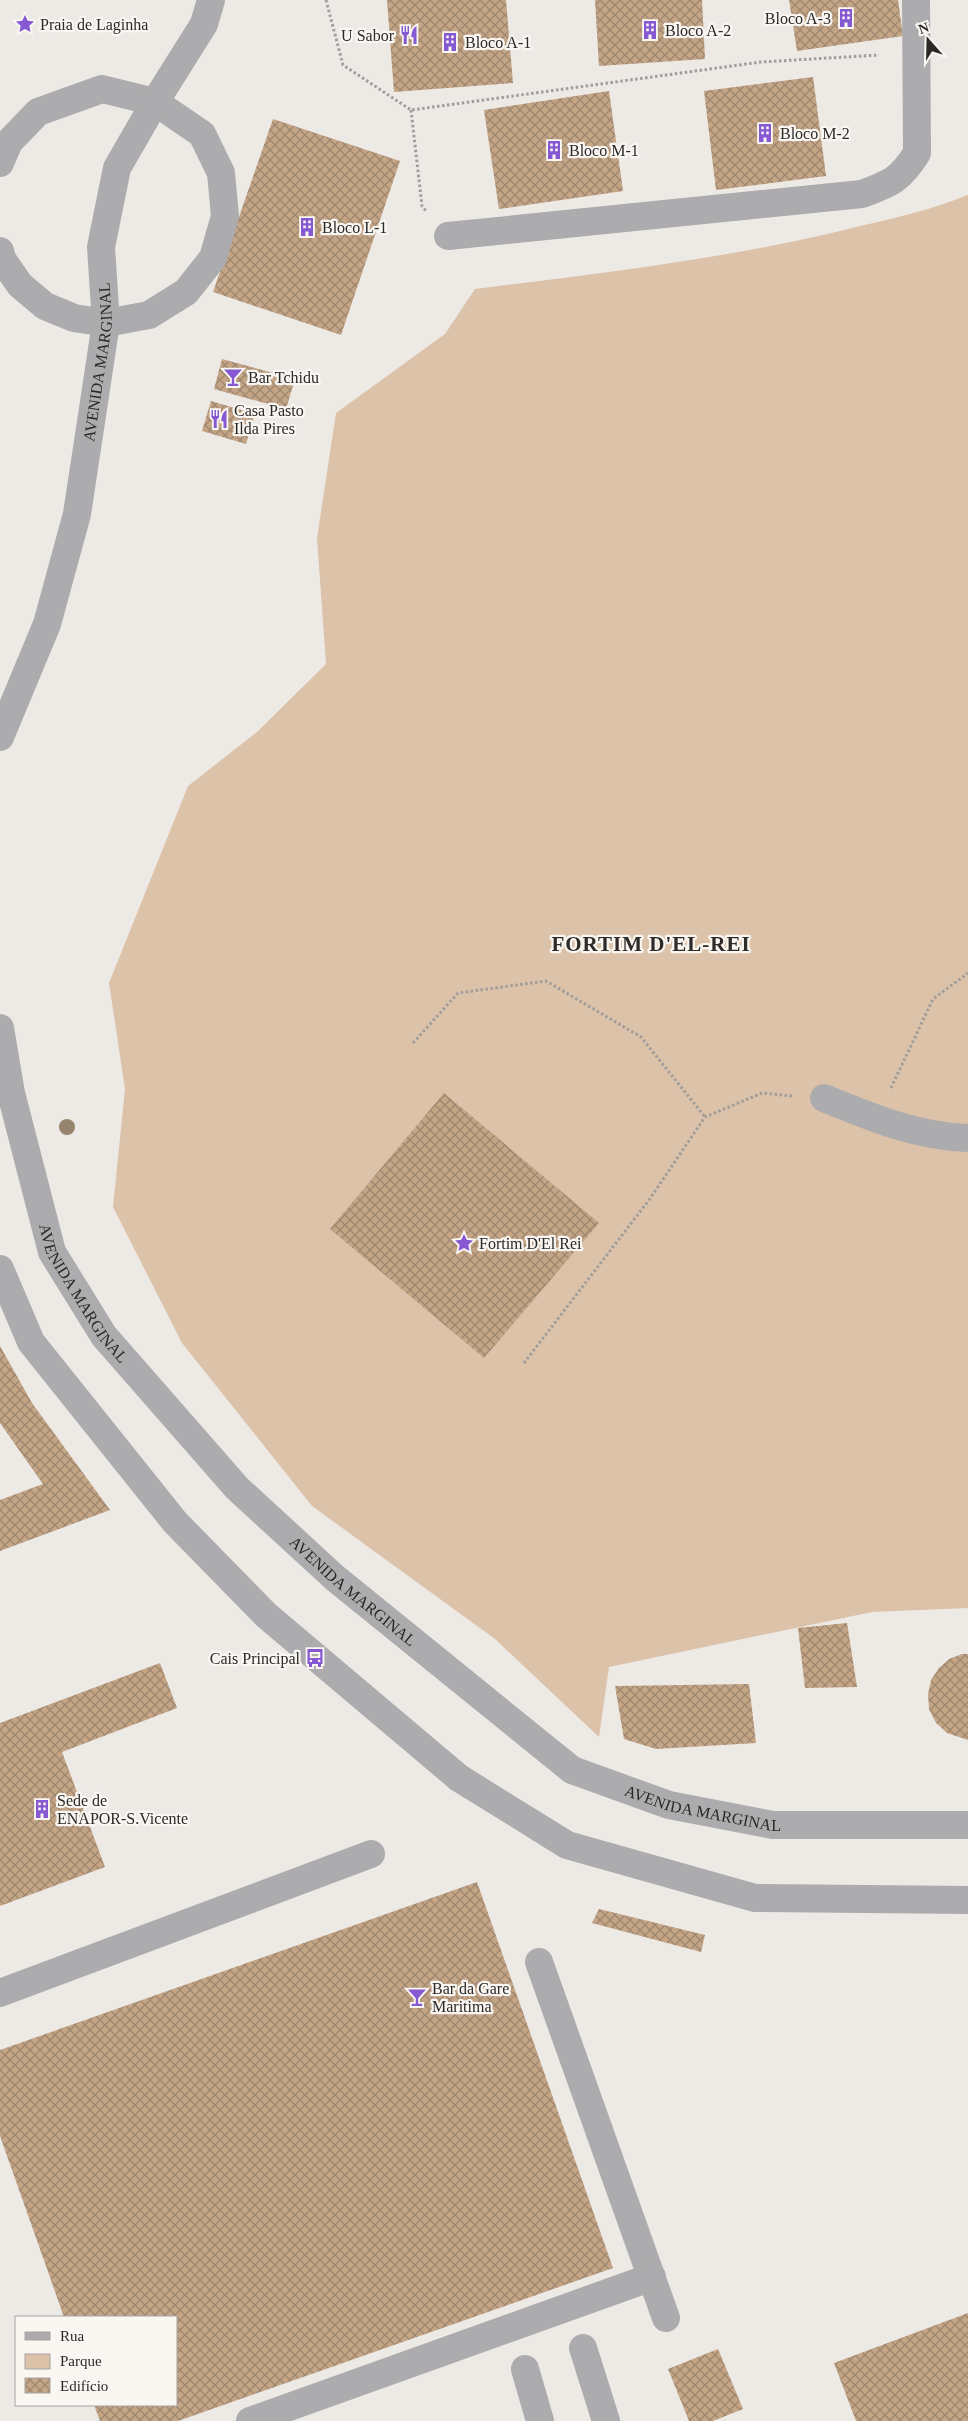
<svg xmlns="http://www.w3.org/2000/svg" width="968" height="2421" viewBox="0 0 968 2421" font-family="Georgia,serif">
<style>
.green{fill:#dcc2a9}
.building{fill:url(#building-cross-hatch)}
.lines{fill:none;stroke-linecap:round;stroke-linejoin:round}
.path{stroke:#a09d9a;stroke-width:3;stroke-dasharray:2.5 2.5;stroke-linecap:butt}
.minor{stroke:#acabad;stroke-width:28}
.tree{fill:#97846d}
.labels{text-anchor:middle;stroke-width:4.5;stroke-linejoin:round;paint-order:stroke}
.poi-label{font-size:16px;fill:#2a2928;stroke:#faf6f2;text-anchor:start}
.street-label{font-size:16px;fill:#2a2928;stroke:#faf6f2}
.district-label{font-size:21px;font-weight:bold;letter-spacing:1px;fill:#2d2a27;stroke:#faf6f2}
</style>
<defs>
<pattern id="building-cross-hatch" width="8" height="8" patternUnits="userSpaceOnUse" patternTransform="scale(1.25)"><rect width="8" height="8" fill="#c4a586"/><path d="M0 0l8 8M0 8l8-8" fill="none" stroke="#9f866e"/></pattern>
</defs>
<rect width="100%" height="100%" fill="#ede9e5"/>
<!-- green -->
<path class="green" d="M968,195v1413l-96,4 -263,55 -10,70 -104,-98 -183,-133 -130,-163 -69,-136 12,-118 -16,-106 79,-197 69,-54 69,-68 -9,-126 19,-125 109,-79 30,-45c127,-16 252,-30 377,-61 39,-9 79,-18 116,-33z"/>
<!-- building -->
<g class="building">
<path d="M387,0h119l7,83 -119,9z"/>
<path d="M595,0h107l3,59 -106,7z"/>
<path d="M789,0h109l5,36 -106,15z"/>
<path d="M813,77l13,99 -110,14 -12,-99z"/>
<path d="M609,91l14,100 -124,18 -15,-99z"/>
<path d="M273,119l127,42 -59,174 -128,-43z"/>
<path d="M222,359l73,20 -9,30 -72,-20z"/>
<path d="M211,401l44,13 -9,30 -44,-13z"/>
<path d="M444,1093l155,130 -115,135 -154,-129z"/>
<path d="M0,1346l32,57 78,107 -110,41v-51l43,-16 -43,-61z"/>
<path d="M847,1623l10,64 -52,1 -7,-60z"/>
<path d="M962,1654h6v86l-21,-7 -11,-10 -7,-14 -1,-15 3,-14 8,-12 10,-9z"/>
<path d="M160,1663l17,45 -115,44 43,115 -105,39v-183z"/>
<path d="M749,1684l7,59 -100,6 -32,-10 -9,-53z"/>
<path d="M477,1882l136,386 -435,153h-78l-6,-16h82v-88h-112l-64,-181v-86z"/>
<path d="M599,1909l106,26 -4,17 -109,-29z"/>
<path d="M968,2313v108h-112l-22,-58z"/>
<path d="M718,2349l25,60 -30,12h-24l-21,-52z"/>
</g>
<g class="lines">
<!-- path -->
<g class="path">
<path d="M326,0l17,65 68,45 350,-48 118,-7"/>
<path d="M411,110l11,96 4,5"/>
<path d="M413,1043l45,-50 88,-12 95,56 64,80"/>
<path d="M891,1088l42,-89 35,-26"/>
<path d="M524,1363l125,-163 56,-83 57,-24 31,3"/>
</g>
<!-- minor -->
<g class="minor">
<path d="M0,163l9,-21 29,-30 64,-23 53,13 47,32 19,39 4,43 -12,42 -27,34 -37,23 -43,8 -32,-5 -29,-12 -25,-21 -18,-26 -2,-8"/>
<path d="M448,236l414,-42c29,-11 38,-14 55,-41l-1,-153"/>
<path id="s1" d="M0,737l47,-113 30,-110 29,-191 -5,-76 16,-79 38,-66 49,-78 7,-24"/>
<path id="s2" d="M0,1028l11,65 41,159 52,84 133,152 98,90 237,192 97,35 104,20h195"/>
<path d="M824,1098c46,19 94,39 144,40"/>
<path d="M0,1269l31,73 144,180 91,93 193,163 108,67 188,53 213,2"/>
<path d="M539,1962l127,356"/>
<path d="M0,1993l371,-139"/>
<path d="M583,2348l23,73"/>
<path d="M525,2369l15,52"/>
<path d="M250,2421l402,-144"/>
</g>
</g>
<!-- trees -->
<circle class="tree" cx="67" cy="1127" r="8"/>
<!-- icons -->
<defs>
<g id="building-bare" transform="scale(1.5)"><path d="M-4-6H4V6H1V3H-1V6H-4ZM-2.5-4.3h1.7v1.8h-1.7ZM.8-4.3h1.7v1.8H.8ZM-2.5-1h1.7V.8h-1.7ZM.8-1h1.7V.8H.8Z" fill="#8658d2" stroke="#faf6f2" stroke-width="2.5" paint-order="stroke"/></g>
<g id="sight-bare" transform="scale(1.5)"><path d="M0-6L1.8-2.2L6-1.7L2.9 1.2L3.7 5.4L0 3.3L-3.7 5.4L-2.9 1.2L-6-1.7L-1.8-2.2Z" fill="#8658d2" stroke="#faf6f2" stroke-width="2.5" paint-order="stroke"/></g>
<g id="restaurant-bare" transform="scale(1.5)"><path d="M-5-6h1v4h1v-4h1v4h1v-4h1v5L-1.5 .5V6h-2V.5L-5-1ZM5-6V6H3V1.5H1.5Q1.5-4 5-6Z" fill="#8658d2" stroke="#faf6f2" stroke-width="2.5" paint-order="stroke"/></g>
<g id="bar-bare" transform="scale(1.5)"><path d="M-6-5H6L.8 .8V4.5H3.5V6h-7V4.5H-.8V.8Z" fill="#8658d2" stroke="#faf6f2" stroke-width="2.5" paint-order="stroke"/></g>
<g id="bus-bare" transform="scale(1.5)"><path d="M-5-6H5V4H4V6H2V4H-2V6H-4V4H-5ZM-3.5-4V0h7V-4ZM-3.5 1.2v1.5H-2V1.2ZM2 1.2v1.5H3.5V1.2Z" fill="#8658d2" stroke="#faf6f2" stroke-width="2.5" paint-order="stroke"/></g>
</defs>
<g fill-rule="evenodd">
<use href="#building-bare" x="846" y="18"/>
<use href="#sight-bare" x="25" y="24"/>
<use href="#building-bare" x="650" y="30"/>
<use href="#restaurant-bare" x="409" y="35"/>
<use href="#building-bare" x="450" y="42"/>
<use href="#building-bare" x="765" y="133"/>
<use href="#building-bare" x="554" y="150"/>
<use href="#building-bare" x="307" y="227"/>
<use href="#bar-bare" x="233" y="377"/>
<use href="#restaurant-bare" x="219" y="419"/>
<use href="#sight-bare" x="464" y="1243"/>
<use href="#bus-bare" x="315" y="1658"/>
<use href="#building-bare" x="42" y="1809"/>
<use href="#bar-bare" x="417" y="1997"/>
</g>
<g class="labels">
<!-- poi labels -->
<g class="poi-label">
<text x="831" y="24" text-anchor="end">Bloco A-3</text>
<text x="40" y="30">Praia de Laginha</text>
<text x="665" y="36">Bloco A-2</text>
<text x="394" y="41" text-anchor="end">U Sabor</text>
<text x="465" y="48">Bloco A-1</text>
<text x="780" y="139">Bloco M-2</text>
<text x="569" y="156">Bloco M-1</text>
<text x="322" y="233">Bloco L-1</text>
<text x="248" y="383">Bar Tchidu</text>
<text x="234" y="416">Casa Pasto<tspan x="234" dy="18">Ilda Pires</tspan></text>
<text x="479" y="1249">Fortim D'El Rei</text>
<text x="300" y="1664" text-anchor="end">Cais Principal</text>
<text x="57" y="1806">Sede de<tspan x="57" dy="18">ENAPOR-S.Vicente</tspan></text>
<text x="432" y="1994">Bar da Gare<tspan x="432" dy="18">Maritima</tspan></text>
</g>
<!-- street labels -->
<g class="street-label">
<text dy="6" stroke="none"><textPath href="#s1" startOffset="390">AVENIDA MARGINAL</textPath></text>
<text dy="6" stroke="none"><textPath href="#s2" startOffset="281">AVENIDA MARGINAL</textPath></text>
<text dy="6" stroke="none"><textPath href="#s2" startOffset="686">AVENIDA MARGINAL</textPath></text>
<text dy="6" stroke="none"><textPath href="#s2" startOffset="1106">AVENIDA MARGINAL</textPath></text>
</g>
<!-- district labels -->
<g class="district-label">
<text x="651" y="951">FORTIM D'EL-REI</text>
</g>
</g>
<!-- legend -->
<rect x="15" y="2316" width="162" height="90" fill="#faf6f2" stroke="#a7a4a1"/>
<rect x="25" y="2332" width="25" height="8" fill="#acabad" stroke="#a7a4a1"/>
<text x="60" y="2341" font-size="15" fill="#2a2928">Rua</text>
<rect x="25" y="2354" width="25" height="15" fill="#dcc2a9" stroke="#a7a4a1"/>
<text x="60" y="2366" font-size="15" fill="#2a2928">Parque</text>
<rect x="25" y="2378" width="25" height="15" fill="url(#building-cross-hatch)" stroke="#a7a4a1"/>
<text x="60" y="2391" font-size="15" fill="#2a2928">Edifício</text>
<!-- north arrow -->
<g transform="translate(928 40) rotate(340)" stroke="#faf6f2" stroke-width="4" paint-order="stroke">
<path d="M0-4L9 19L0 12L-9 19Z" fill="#2a2928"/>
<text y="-8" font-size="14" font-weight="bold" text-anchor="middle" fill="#2a2928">N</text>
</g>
</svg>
